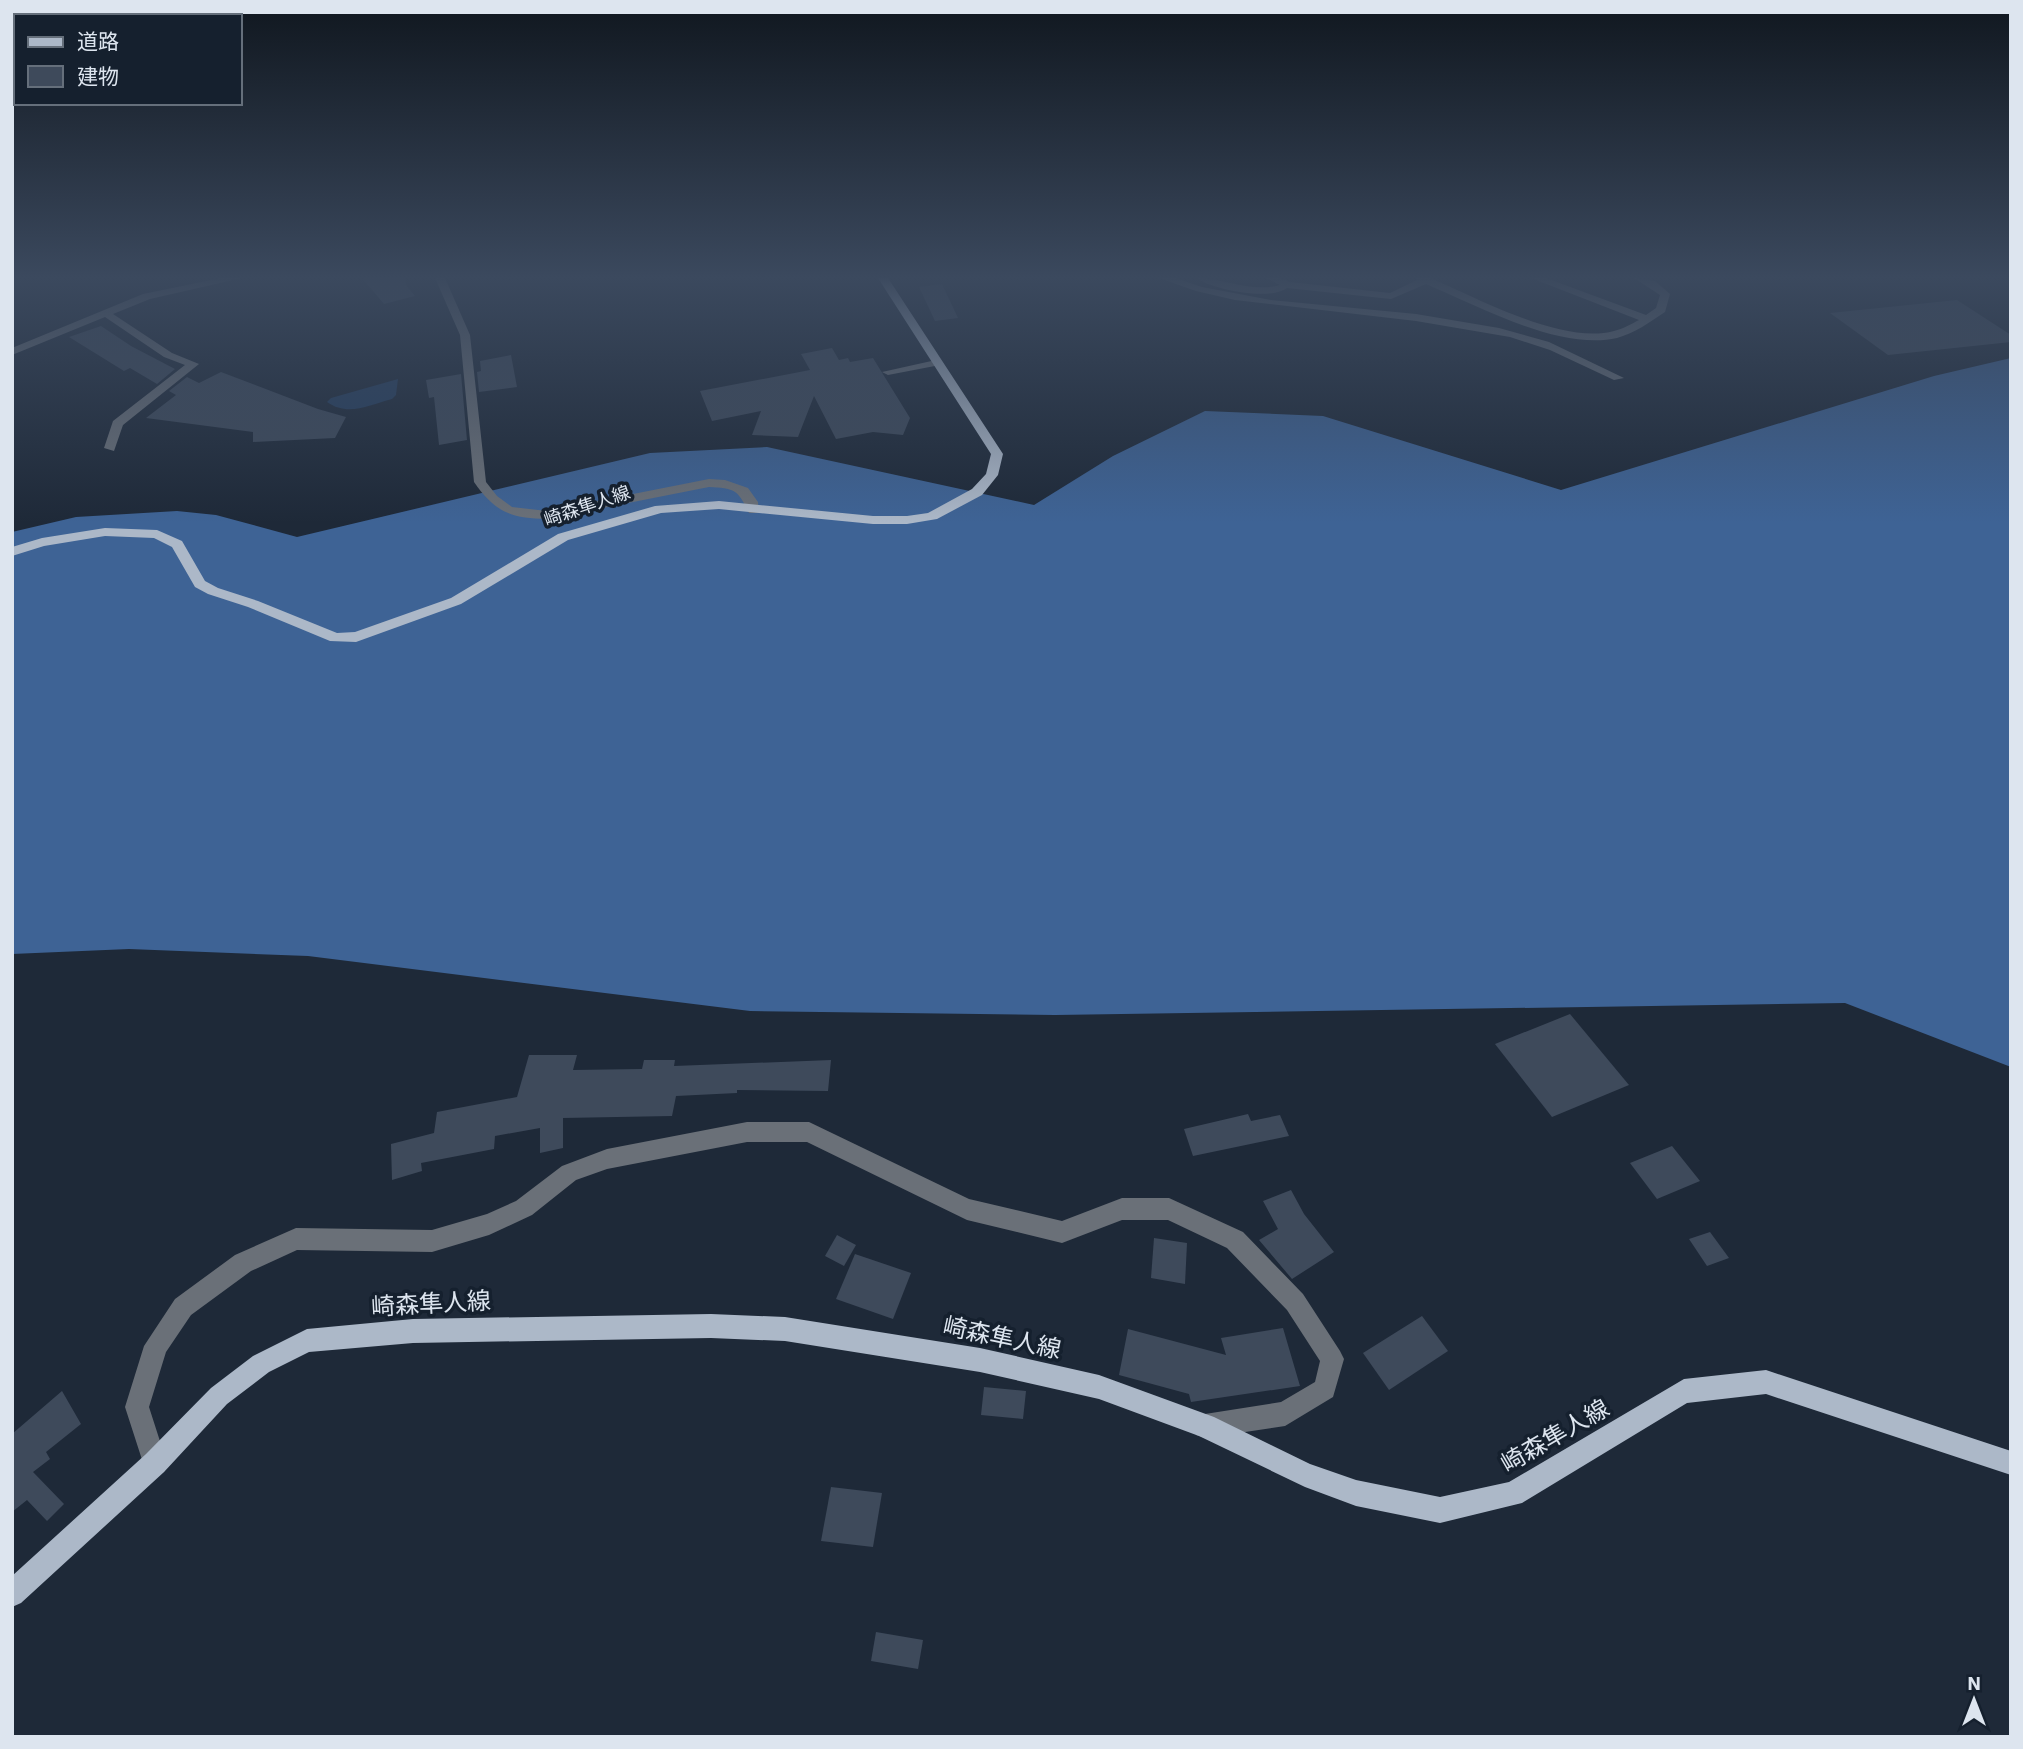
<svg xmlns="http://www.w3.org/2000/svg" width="2023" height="1749" viewBox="0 0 2023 1749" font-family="'IBM Plex Sans','Noto Sans JP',sans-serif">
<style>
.green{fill:#253e5e}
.forest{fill:#3e6395}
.building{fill:#3e4a5b}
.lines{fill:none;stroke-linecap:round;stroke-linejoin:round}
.minor{fill:#6a7078;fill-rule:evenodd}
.major{fill:#acb8c8;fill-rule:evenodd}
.labels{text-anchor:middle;stroke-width:7;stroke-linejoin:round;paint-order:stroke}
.far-street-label{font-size:18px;fill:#dde5ef;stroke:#15202e}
.near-street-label{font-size:24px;fill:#dde5ef;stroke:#15202e}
</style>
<rect width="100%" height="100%" fill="#1e2938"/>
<!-- green -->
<path class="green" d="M398,379l-2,16 -4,4c-23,6 -44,18 -65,3l4,-4z"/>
<!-- forest -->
<path class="forest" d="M2011,358v709l-166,-64 -790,12 -305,-4 -442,-55 -179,-7 -117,5v-422l64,-15 101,-6 39,4 81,22 353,-84 117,-6 267,58 79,-49 92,-45 118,5 238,74 373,-114z"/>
<!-- building -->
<g class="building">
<path d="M362,278h43l1,7 9,11 -31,8z"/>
<path d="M942,284l16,34 -23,3 -16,-34z"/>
<path d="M1957,300l54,35v7l-123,13 -58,-42z"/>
<path d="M101,326l30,20 44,23 -18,15 -27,-16 -6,3 -55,-34z"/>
<path d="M832,348l7,12 9,-2 2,4 23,-4 37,60 -7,17 -30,-3 -37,7 -22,-43 -16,41 -46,-2 9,-24 -49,10 -12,-30 110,-21 -9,-16z"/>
<path d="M511,355l6,32 -38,5 -2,-20 4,-1 -1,-10z"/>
<path d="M221,372l97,37 28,8 -11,21 -82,4v-10l-107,-14 30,-23 -7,-4 18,-14 12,6z"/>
<path d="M461,374l6,66 -28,5 -5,-48 -5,1 -3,-18z"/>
<path d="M1570,1014l59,71 -77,32 -57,-73z"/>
<path d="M529,1055h48l-4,15 69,-1 2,-9h31l-1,6 157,-6 -3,31 -91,-1v3l-61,3 -4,20 -109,2v30l-23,5v-25l-45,8 -1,13 -73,14 1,8 -30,9 -1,-36 43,-11 3,-21 80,-15z"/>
<path d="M1248,1114l3,7 29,-6 9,21 -96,20 -9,-27z"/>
<path d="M1672,1146l28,35 -43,18 -27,-36z"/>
<path d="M1291,1190l13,24 30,38 -42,27 -33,-39 19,-11 -15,-28z"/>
<path d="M1710,1232l19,26 -22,8 -18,-27z"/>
<path d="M837,1235l19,10 -12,21 -19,-10z"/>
<path d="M1154,1238l33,5 -2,41 -34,-6z"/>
<path d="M855,1254l56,19 -18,46 -57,-20z"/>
<path d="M1422,1316l26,35 -59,39 -26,-37z"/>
<path d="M1283,1328l17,58 -109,16 -2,-8 -70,-19 9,-46 98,26 -5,-17z"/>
<path d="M984,1387l42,4 -3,28 -42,-4z"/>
<path d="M62,1391l19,33 -35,28 4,7 -17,13 31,32 -17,17 -20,-21 -15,12v-78z"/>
<path d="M831,1487l51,6 -9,54 -52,-6z"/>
<path d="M876,1632l47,8 -5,29 -47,-8z"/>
</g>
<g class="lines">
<!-- minor -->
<g class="minor">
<path d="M221,278h21l-92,21 -37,15 59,39 27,11 -76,61 -9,26 -10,-3 9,-27 72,-56 -21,-8 -59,-40 -93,38v-7l131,-54z"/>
<path d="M435,278h10l25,57 16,147 11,14 15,11 35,4 162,-32 16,1 23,8 10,14 1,11h-10c-11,-23 -14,-25 -40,-26l-162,32c-37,-1 -52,-7 -73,-37l-14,-147z"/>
<path d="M1159,278h16l27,9 69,13 145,14 83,14 50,14 75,36 -10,2 -64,-30 -40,-13 -94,-16 -181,-21 -39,-9z"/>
<path d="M1196,278c29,0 55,15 84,7l-14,-7h14l10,4 100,11 27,-13 -1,-2h14c48,20 132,67 184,53 9,-2 17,-7 25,-11l-108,-42h15l100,37 10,-7 4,-13 -26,-17 21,3 15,13 -5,18c-15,10 -30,21 -48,26 -57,13 -139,-32 -191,-54l-35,15 -104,-11c-17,13 -73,2 -91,-10z"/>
<path d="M936,360l6,3 -2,2 -52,10 -6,-3z"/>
<path d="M747,1122h62l160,77 93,22 60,-23h47l74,34 60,62 37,57 4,8 -11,38 -48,29 -80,12 -9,-3 -3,-9 3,-9 9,-3 76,-12 34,-20 5,-21 -33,-51 -60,-62 -59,-28h-46l-60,23 -95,-23 -160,-78h-60l-140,27 -31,11 -44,35 -43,20 -57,17 -135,-2 -46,21 -60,44 -25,37 -17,55 18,56 -3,9 -9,3 -9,-3 -21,-65 19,-61 31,-47 60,-44 61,-27 136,2 55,-16 29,-13 46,-35 45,-17z"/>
</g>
<!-- major -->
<g class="major">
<path d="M878,278h10l115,176 -5,21 -16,20 -45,24 -30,5h-34l-154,-15 -58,4 -93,27 -107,64 -105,38 -26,-1 -82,-34 -40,-13 -13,-7 -23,-40 -18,-9 -49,-2 -61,10 -32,10v-9l30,-9 63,-10 52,2 25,11 23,40 13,7 40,13 79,32 18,-1 96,-34 107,-64 97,-28 64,-5 154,15h34l21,-3 44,-24 14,-15 5,-20z"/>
<path d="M711,1314l74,3 195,31 119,27 115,42 96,47 46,16 84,17 69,-15 175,-103 82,-9 245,81v24l-245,-81 -79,9 -165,100 -82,20 -84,-17 -51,-19 -106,-51 -100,-37 -119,-27 -195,-31 -74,-3 -298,5 -104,9 -40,20 -42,32 -63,68 -143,131 -9,4v-31l134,-122 65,-66 42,-32 54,-27 106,-10z"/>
</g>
</g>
<!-- sky -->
<linearGradient id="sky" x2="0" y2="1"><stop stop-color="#10171f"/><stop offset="0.53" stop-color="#3b495e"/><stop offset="1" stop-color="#3b495e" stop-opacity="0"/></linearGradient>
<rect width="2023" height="523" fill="url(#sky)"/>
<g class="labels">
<!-- far-street labels -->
<g class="far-street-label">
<text transform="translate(587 506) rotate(-19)" y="6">崎森隼人線</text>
</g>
<!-- near-street labels -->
<g class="near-street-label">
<text transform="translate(431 1304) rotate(-3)" y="8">崎森隼人線</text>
<text transform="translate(1002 1338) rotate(12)" y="8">崎森隼人線</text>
<text transform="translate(1555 1436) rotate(-30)" y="8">崎森隼人線</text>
</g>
</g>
<!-- border -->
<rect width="2023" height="1749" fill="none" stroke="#dde5ef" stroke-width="28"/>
<!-- legend -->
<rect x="14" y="14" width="228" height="91" fill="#15202e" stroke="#656f7b" stroke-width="2"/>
<rect x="28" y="37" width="35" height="10" fill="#acb8c8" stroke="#656f7b" stroke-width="2"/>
<text x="77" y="49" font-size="21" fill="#dde5ef">道路</text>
<rect x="28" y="66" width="35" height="21" fill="#3e4a5b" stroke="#656f7b" stroke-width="2"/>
<text x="77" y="84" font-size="21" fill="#dde5ef">建物</text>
<!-- north arrow -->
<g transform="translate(1974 1700)" stroke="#15202e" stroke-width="5" paint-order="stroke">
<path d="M0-5L12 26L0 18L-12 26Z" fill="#dde5ef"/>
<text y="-10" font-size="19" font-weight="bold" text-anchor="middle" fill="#dde5ef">N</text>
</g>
</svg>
